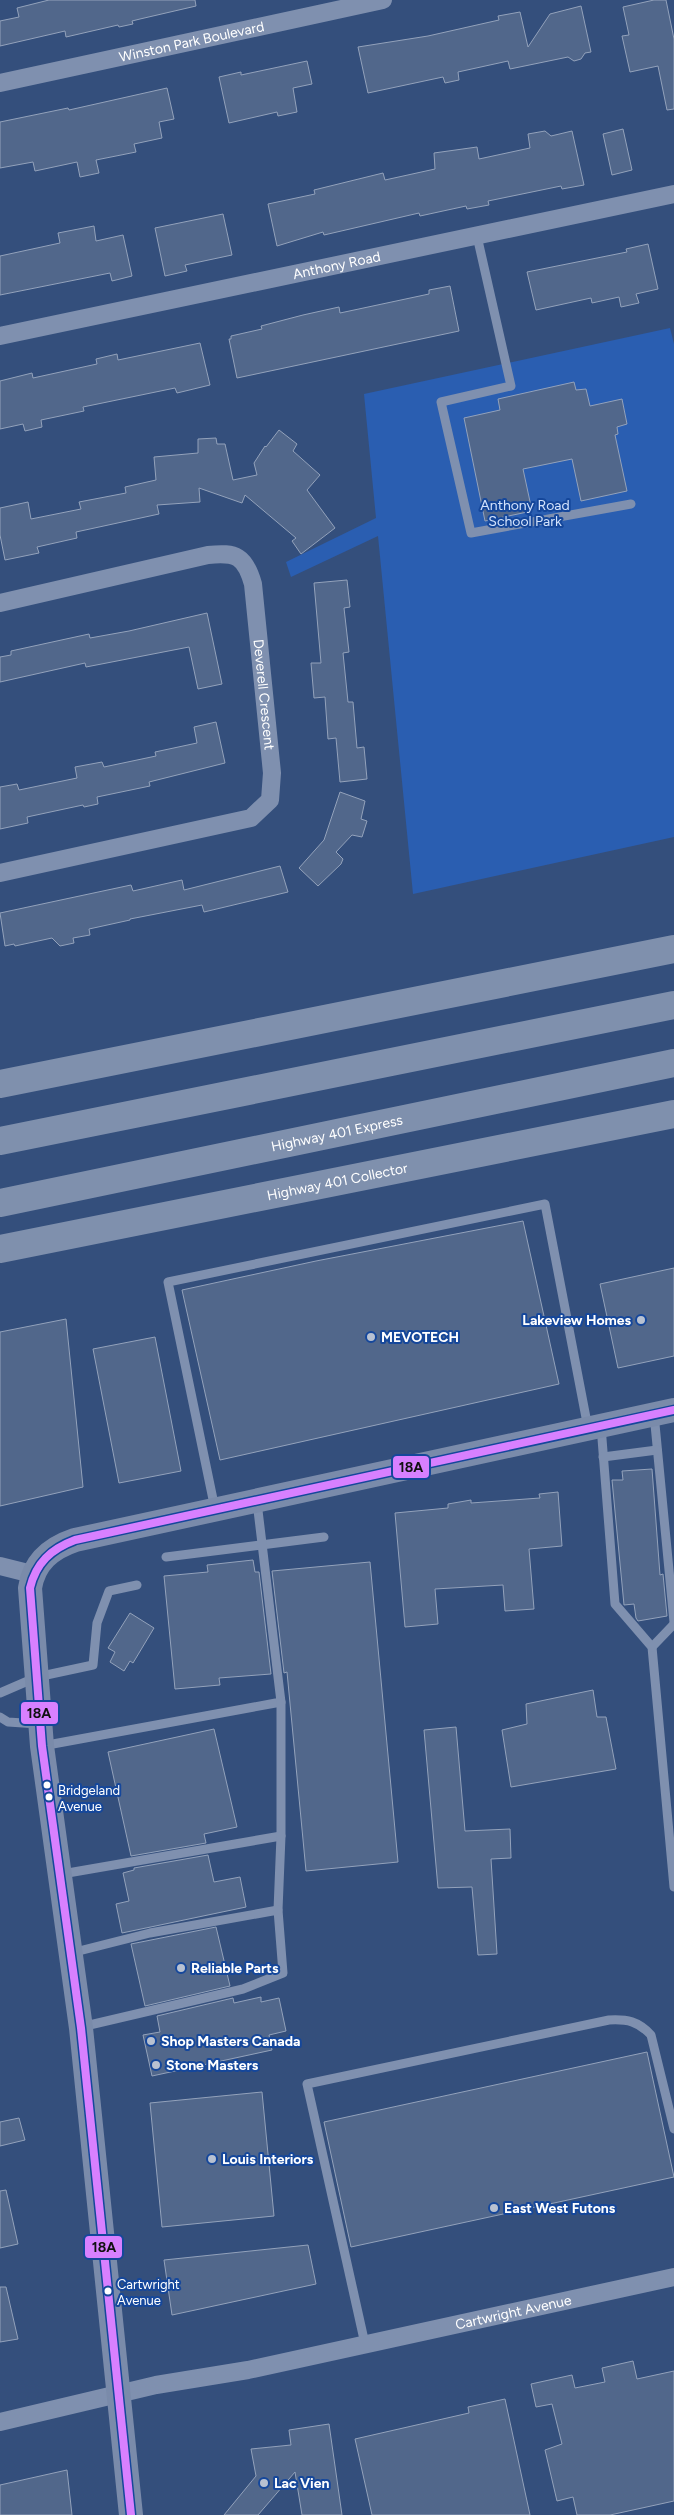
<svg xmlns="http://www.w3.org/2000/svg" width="674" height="2515" viewBox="0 0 674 2515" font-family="Figtree,sans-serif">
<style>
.green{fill:#2a5eb1}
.building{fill:#51678b;stroke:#93a2bb}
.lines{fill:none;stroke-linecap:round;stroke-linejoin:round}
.lane{stroke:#7f90af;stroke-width:9}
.street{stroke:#7f90af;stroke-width:18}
.secondary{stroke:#7a8baa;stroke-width:24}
.highway{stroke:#7f90ad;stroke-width:28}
.bus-1-casing{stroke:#15479b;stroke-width:11}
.bus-1{stroke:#d880ff;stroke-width:8}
.poi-dot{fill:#b8c1d1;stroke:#15479b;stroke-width:2}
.bus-dot{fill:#fff;stroke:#15479b;stroke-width:2}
.labels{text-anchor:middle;stroke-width:4;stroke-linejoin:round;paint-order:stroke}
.bus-label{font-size:13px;fill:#fff;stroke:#15479b;text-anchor:start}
.street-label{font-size:14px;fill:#fff;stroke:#15479b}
.park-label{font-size:14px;fill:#d3e3fd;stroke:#15479b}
.poi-label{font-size:14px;font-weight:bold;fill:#fff;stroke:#15479b;text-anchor:start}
.line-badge{stroke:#15479b;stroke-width:2}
.pale-badge-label{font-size:14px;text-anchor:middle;font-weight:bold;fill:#111}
</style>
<rect width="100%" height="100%" fill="#344f7c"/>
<!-- green -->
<path class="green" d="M670,328l4,16v493l-261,57 -35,-358 -87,41 -5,-15 90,-44 -12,-124z"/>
<!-- building -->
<g class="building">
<path d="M49,0h146l1,6 -56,13 -8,2 1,3 -14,3 -1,-2 -52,12 -1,-6 -65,15v-25l19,-4 -2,-9z"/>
<path d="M654,0h12l8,39v70l-7,1 -9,-44 -28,6 -8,-36 7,-1 -6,-28z"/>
<path d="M581,6l10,46 -6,1 -4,6 -7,2 -6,-4 -58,12 -2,-8 -50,11 1,8 -14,3 -2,-6 -75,16 -10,-46 70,-11 71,-16 -1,-4 22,-4 8,35 22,-33z"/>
<path d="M307,61l5,23 -19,4 4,24 -19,4 -1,-4 -48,11 -10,-46 22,-5v3z"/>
<path d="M167,88l7,31 -15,3 3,16 -28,6 2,8 -40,8 3,13 -19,4 -3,-15 -42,9 -2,-9 -33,6v-46l68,-14 1,2z"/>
<path d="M623,129l9,41 -20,5 -9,-41z"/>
<path d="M545,131l6,5 21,-5 12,54 -22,4 -1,-3 -73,15 1,4 -22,4 -1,-3 -46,10 -1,-3 -95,22 -1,-3 -46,14 -9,-42 47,-10 -1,-4 69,-17 2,7 50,-11 -1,-16 43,-6 2,12 51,-11 -2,-14z"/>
<path d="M223,214l9,41 -47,10 2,6 -22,5 -10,-48z"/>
<path d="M94,226l2,15 27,-6 9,41 -20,5 -2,-8 -110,22v-39l60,-13 -2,-10z"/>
<path d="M648,244l10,45 -22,5 3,9 -18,4 -2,-10 -27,6 -1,-5 -55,12 -9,-38 100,-20 -1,-3z"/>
<path d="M450,286l9,45 -222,47 -8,-39h2v-3l31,-7 -1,-3 42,-11 36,-8 1,6 89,-19v-4z"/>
<path d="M200,343l10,42 -33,8 -2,-5 -92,19 1,4 -43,9 1,7 -17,4 -2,-7 -23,5v-48l32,-8 1,5 64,-14 -1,-5 21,-5 1,6z"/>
<path d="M574,382l2,8 10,-1 4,17 32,-7 5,25 -10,3 1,7 -3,1 12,56 -46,10 -9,-42 -49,10 9,42 -47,10 -21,-103 36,-8 -2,-11z"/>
<path d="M279,430l18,14 -4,7 27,24 -13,15 28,38 -34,26 -9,-13 4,-3 -51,-43 -3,8 -43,-15 1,14 -43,3 2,9 -83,18 1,6 -40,9 2,6 -34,7 -5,-25v-27l28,-6 3,17 50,-10 -2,-7 47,-9 -1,-6 31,-7 -2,-23 44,-4v-14l18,-1 1,6h8l8,36 24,-5 -3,-12 11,-17 1,1z"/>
<path d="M347,580l3,27 -6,1 5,44 -6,1 5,49h5l4,46 7,-1 3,32 -27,3 -4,-44 -8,1 -3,-42 -11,1 -3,-35h10l-7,-80z"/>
<path d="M207,613l15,71 -24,5 -9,-42 -103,20 -1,-4 -85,19v-25l11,-2v-4l78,-17 1,4 39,-7z"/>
<path d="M216,722l9,41 -76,19 1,4 -53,11 1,7 -14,3 -1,-2 -56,12 1,6 -28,6v-42l17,-3 2,6 58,-12 -2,-11 27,-5 2,5 52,-11 -1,-4 42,-9 -3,-16z"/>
<path d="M340,792l25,9 -4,18 6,2 -5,16 -10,-2 -16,17 7,7 -2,5 -23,22 -19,-18 25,-28z"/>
<path d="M280,866l8,26 -84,20 -2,-7 -72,14v1l-41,9 1,6 -17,3 1,5 -14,3 -8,-8 -37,8 -1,-2 -9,2 -5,-33 131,-28 2,6 49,-11 2,10z"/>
<path d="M523,1221l36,163 -339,76 -38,-170 134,-29z"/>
<path d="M674,1268v88l-56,12 -18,-84z"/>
<path d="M66,1319l17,168 -83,19v-174z"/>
<path d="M155,1337l26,134 -62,12 -26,-134z"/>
<path d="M652,1469l8,106 3,-1 4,42 -29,5 -2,-3 -2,-14 -10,1 -12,-125h11l-1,-9z"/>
<path d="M558,1492l4,54 -33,3 5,60 -29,2 -2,-26 -68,4 3,35 -33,3 -10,-114 53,-5v-4l23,-4v3l69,-5 -1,-4z"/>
<path d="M253,1560l2,12h4l12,102 -52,4 1,7 -45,4 -11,-113 44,-4 -1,-7z"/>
<path d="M370,1562l28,300 -92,9 -19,-199 -3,1 -12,-102z"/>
<path d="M130,1613l24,15 -21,35 -3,-2 -6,10 -14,-9 5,-10 -7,-4z"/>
<path d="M593,1690l4,27h9l10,52 -105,18 -9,-57 25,-6 -1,-20z"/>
<path d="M456,1727l9,104 45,-2 1,29 -20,1 6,95 -19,1 -6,-68 -34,1 -14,-158z"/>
<path d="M214,1729l23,98 -33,7 2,9 -75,13 -23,-104z"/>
<path d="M208,1855l6,27 26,-5 6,30 -124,26 -6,-29 13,-3 -6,-28 11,-3v-2z"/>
<path d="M216,1927l14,59 -85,20 -14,-62z"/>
<path d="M261,1997v5l18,-4 7,33 -17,4 3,15 -120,26 -9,-41 17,-3 -3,-16 76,-18 1,5z"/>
<path d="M647,2052l27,125 -323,70 -27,-125z"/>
<path d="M262,2092l12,124 -112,11 -12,-124z"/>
<path d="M19,2118l6,22 -25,6v-24z"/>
<path d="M6,2190l12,54 -18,4v-57z"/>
<path d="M308,2245l8,39 -144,31 -8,-55z"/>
<path d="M0,2287h6l12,52 -18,3z"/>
<path d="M633,2361l4,18 37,-8v130l-64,14h-33l-4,-18 -16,4 -12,-51 17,-6 -10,-40 -16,3 -5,-23 41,-9 3,13 30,-6 -3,-14z"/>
<path d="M505,2399l25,116h-158l-17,-76 114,-26 -1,-6z"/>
<path d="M329,2424l13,91h-40l-7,-43 -37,43h-34l32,-39 -5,-27 40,-4 -2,-15z"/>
<path d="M67,2470l5,45h-72v-30z"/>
</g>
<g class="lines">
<!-- lane -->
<g class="lane">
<path d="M477,236l34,150 -70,16 30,131 160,-29"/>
<path d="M654,1414l20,208"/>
<path d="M601,1426l14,178 37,43 22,240"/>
<path d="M603,1457l54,-7"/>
<path d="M215,1509l-47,-227 377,-78 43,224"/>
<path d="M166,1557l158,-20"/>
<path d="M652,1647l22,-23"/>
<path d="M0,1693l37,-16 56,-12 4,-42 12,-32 28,-6"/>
<path d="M0,1717l8,5 30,2"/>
<path d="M42,1746l239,-44 -24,-200"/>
<path d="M62,1874l219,-38"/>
<path d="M278,1910l3,-74v-134"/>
<path d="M71,1953l79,-20 128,-23 5,63 -40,16 -162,38"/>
<path d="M365,2344l-58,-260 302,-64c18,-1 29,1 42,15l23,94"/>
</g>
<!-- street -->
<g class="street">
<path id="s1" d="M0,83l383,-83"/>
<path id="s2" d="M0,336l674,-142"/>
<path id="s3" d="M0,603l208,-48c28,-3 37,1 45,29l19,189 -2,27 -19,18 -251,55"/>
<path d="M0,1566l32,8"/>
<path id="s4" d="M0,2422l156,-37 92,-15 426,-93"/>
</g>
<!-- secondary -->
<path class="secondary" d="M131,2515l-50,-487 -39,-282 -12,-158c4,-26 21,-40 45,-48l599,-130"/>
<!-- highway -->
<g class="highway">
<path d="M0,1084l674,-135"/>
<path d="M0,1141l674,-136"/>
<path id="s5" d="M0,1203l674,-140"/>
<path id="s6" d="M0,1249l674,-135"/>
</g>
<!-- bus-1 casing -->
<g class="bus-1-casing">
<path id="bus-1" d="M131,2515l-50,-487 -39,-282 -12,-158c6,-25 21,-39 45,-48l599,-130"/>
</g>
<!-- bus-1 -->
<use href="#bus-1" class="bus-1"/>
</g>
<!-- markers -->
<g class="poi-dot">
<circle cx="641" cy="1320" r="5"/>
<circle cx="371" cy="1337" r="5"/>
<circle cx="181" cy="1968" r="5"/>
<circle cx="151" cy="2041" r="5"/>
<circle cx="156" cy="2065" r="5"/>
<circle cx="212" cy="2159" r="5"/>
<circle cx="494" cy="2208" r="5"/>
<circle cx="264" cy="2483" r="5"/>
</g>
<g class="bus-dot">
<circle cx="47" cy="1785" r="4.5"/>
<circle cx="49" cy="1797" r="4.5"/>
<circle cx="108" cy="2291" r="4.5"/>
</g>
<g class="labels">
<!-- bus labels -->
<g class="bus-label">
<text x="58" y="1795">Bridgeland<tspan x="58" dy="16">Avenue</tspan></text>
<text x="117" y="2289">Cartwright<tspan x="117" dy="16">Avenue</tspan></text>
</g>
<!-- street labels -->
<g class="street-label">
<text dy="5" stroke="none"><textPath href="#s1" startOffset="196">Winston Park Boulevard</textPath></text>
<text dy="5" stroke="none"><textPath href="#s2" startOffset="344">Anthony Road</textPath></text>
<text dy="5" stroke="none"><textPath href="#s3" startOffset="386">Deverell Crescent</textPath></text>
<text dy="5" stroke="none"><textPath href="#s5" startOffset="344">Highway 401 Express</textPath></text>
<text dy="5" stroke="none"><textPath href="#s6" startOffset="344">Highway 401 Collector</textPath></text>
<text dy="5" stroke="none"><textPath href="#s4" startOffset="525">Cartwright Avenue</textPath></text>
</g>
<!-- park labels -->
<g class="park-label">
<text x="525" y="510">Anthony Road<tspan x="525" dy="16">School Park</tspan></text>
</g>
<!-- poi labels -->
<g class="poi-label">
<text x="631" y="1325" text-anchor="end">Lakeview Homes</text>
<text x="381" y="1342">MEVOTECH</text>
<text x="191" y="1973">Reliable Parts</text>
<text x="161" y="2046">Shop Masters Canada</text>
<text x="166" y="2070">Stone Masters</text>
<text x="222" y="2164">Louis Interiors</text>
<text x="504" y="2213">East West Futons</text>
<text x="274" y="2488">Lac Vien</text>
</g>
</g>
<g class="line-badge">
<rect x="392" y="1455" width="38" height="24" rx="5" fill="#d880ff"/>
<rect x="20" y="1701" width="39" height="24" rx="5" fill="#d880ff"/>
<rect x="84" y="2235" width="39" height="24" rx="5" fill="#d880ff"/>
</g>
<g class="pale-badge-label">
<text x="411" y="1472">18A</text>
<text x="39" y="1718">18A</text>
<text x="104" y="2252">18A</text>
</g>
</svg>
